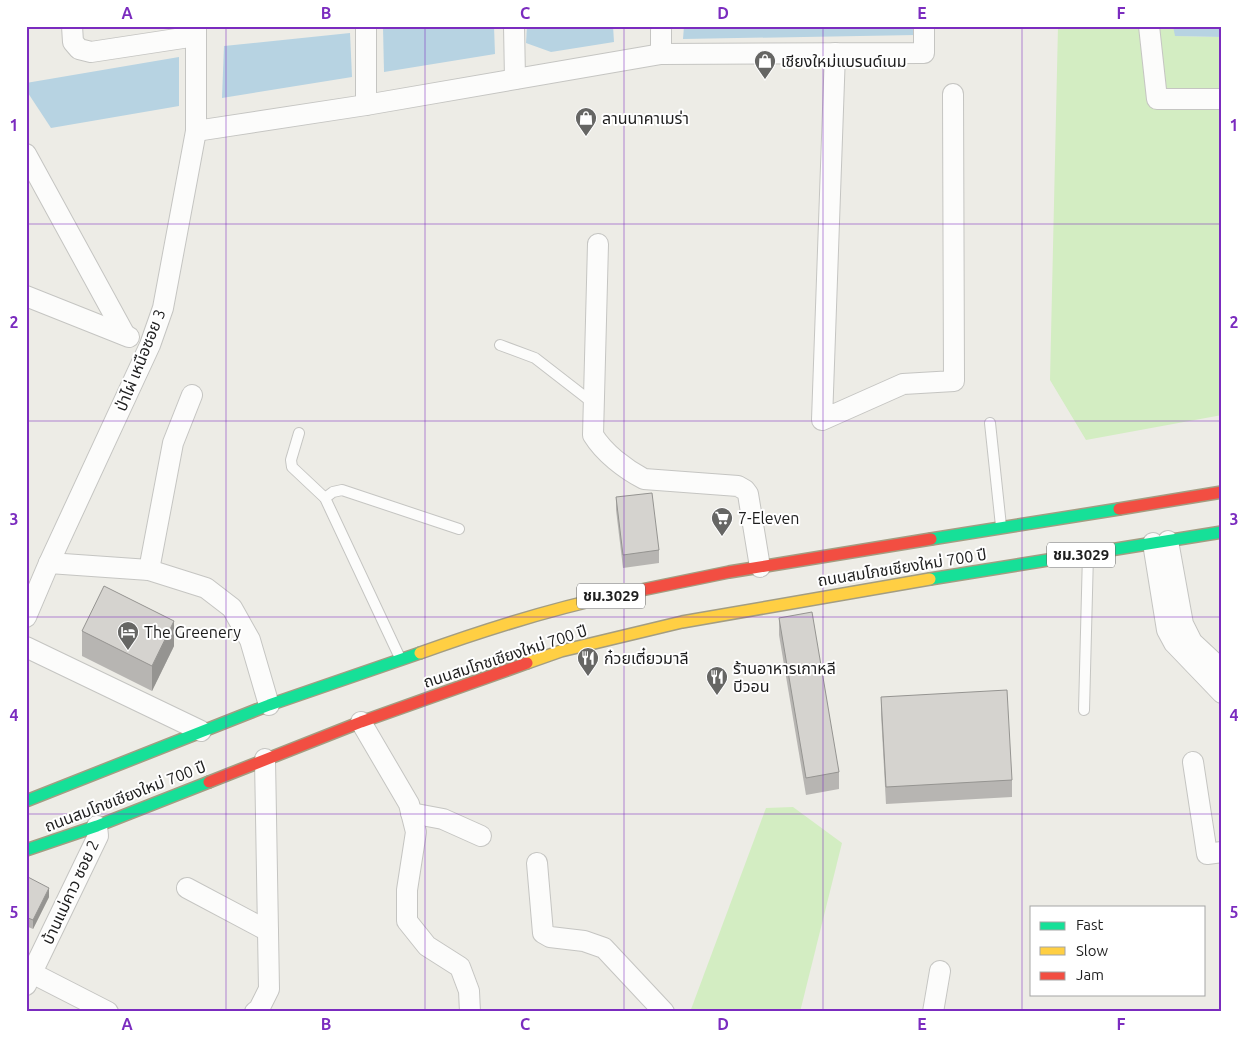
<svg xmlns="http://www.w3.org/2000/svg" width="1248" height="1038" viewBox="0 0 1248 1038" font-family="Ubuntu,'Noto Sans Thai',sans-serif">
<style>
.grass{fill:#d3edc2}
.water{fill:#b7d3e2}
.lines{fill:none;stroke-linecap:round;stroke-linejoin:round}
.lane-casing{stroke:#c5c5c2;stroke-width:12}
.street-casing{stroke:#c5c5c2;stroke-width:22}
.fast-casing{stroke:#a39d82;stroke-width:14}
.slow-casing{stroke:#a39d82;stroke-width:14}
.jam-casing{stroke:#a39d82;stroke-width:14}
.lane{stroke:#fcfcfb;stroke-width:10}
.street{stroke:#fcfcfb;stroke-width:20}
.fast{stroke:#16e098;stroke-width:11}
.slow{stroke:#ffcf43;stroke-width:11}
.jam{stroke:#f24e42;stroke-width:11}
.wall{fill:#b7b5b2}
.shaded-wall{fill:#959491}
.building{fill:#d5d3cf;stroke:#959491}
.grid{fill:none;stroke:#7b2cbf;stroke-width:1;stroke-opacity:0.55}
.labels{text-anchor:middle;stroke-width:4;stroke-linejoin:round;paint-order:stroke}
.shield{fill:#fff;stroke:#626262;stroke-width:1}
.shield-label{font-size:15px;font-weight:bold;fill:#1e1e1e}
.poi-label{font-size:16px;fill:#1e1e1e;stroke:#fff;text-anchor:start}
.street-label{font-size:16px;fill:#1e1e1e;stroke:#fff}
.neatline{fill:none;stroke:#7b2cbf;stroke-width:2}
.grid-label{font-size:16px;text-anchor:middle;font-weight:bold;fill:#7b2cbf}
</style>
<rect width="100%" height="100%" fill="#edece6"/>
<!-- grass -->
<g class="grass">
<path d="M1058,26h115l3,10 46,1v378l-136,25 -36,-60z"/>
<path d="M793,807l49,36 -42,169h-110l76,-204z"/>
</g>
<!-- water -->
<g class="water">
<path d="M494,26l1,28 -111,18 -1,-45z"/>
<path d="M527,26h86l1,16 -63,10 -25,-9z"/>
<path d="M684,26h231l1,9 -233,4z"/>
<path d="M1173,26h49v11l-47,-1z"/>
<path d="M350,33l2,44 -130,21 2,-52z"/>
<path d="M179,57v49l-128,22 -25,-38v-7z"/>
</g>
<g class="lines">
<!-- lane casing -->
<g class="lane-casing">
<g id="lane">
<path d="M500,345l35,13 58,45"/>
<path d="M990,423l11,103"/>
<path d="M299,433l-8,27 1,7 33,31 75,160"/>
<path d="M325,498l8,-6 9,-2 117,39"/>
<path d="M1084,710l4,-156"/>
</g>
</g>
<!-- street casing -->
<g class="street-casing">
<g id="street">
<path d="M72,26l1,16 6,7 12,3 105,-16"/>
<path d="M366,26v79"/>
<path d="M514,26l1,53"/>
<path d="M1149,26l8,73h65"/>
<path d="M835,53l-13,367 81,-36 51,-3 -1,-287"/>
<path d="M661,54v-28"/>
<path d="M196,131l170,-26 295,-51 263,-1v-27"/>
<path d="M26,154l99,181"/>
<path d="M598,244l-5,191c11,18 32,34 51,44l94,7 7,4 3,4 12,73"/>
<path d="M26,296l103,41"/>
<path d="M1168,541l15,83 9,18 30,28"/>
<path d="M1153,543l14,87 7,13 48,50"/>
<path d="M49,563l100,7 57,18 26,20 18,32 19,65"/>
<path d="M149,570l24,-127 19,-48"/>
<path d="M26,617l23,-54 101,-218 13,-37 33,-177v-105"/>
<path d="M26,647l175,84"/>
<path d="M361,722l48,82 7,28 -9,58v31l20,25 33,21 9,24 1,21"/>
<path d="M1193,762l14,92 15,-2"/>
<path d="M411,813l32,6 38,17"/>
<path d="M537,863l6,70 7,4 34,4 20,7 60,64"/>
<path d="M187,888l81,43"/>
<path d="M26,970l82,42"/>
<path d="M26,985l72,-149 -1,-10"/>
<path d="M255,1012l4,-3 10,-20 -4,-230"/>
<path d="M933,1012l7,-41"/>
</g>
</g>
<!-- fast casing -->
<g class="fast-casing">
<g id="fast">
<path d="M931,539l188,-30"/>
<path d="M930,579l292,-47"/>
<path d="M26,801l243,-96 151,-52"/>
<path d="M26,850l71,-24 112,-44"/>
</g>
</g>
<!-- slow casing -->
<g class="slow-casing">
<g id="slow">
<path d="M420,653c64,-23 130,-44 197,-58"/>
<path d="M527,663l34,-12 121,-29 248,-43"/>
</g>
</g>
<!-- jam casing -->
<g class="jam-casing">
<g id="jam">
<path d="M1119,509l103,-17"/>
<path d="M617,595l112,-23 202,-33"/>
<path d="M209,782l152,-60 166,-59"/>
</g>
</g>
<!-- lane -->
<use href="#lane" class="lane"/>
<!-- street -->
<use href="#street" class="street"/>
<!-- fast -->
<use href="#fast" class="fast"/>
<!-- slow -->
<use href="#slow" class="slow"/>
<!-- jam -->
<use href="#jam" class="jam"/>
</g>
<!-- wall -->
<g class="wall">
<path d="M616,497l43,53v13l-36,5 -7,-58z"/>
<path d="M779,618l60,154v17l-33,6 -27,-160z"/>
<path d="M82,631l92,15 -22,45 -70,-35z"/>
<path d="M881,697l131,83v17l-126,7 -5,-90z"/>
<path d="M26,876l23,21 -16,32 -7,-3z"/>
</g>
<!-- shaded-wall -->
<g class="shaded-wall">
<path d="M174,621v25l-22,45v-25z"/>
<path d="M49,888v9l-16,32v-9z"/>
</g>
<!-- building -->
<g class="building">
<path d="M652,493l7,57 -36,5 -7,-58z"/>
<path d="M104,586l70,35 -22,45 -70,-35z"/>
<path d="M812,612l27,160 -33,6 -27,-160z"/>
<path d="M1007,690l5,90 -126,7 -5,-90z"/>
<path d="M26,876l23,12 -16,32 -7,-3z"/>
</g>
<!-- grid -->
<path class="grid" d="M226,26v986M425,26v986M624,26v986M823,26v986M1022,26v986M26,224h1196M26,421h1196M26,617h1196M26,814h1196"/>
<!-- icons -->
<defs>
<g id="shop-pin" transform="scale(1.125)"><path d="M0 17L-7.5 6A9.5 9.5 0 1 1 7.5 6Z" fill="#666664" stroke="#fff"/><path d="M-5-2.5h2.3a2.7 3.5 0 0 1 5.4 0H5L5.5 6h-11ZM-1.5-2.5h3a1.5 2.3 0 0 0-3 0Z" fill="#fff"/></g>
<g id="supermarket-pin" transform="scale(1.125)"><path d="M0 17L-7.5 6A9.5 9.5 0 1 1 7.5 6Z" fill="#666664" stroke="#fff"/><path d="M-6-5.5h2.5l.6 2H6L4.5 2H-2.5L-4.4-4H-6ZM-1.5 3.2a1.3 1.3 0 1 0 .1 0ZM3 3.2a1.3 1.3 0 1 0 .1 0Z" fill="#fff"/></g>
<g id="hotel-pin" transform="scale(1.125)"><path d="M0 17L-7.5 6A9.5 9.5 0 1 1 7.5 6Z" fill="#666664" stroke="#fff"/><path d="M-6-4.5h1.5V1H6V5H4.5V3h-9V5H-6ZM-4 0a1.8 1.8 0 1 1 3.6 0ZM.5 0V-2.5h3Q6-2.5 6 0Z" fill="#fff"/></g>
<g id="restaurant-pin" transform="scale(1.125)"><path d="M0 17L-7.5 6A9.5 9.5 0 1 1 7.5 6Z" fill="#666664" stroke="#fff"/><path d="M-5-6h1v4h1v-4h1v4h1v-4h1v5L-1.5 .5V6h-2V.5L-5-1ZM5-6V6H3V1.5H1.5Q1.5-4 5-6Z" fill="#fff"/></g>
</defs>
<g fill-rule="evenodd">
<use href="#shop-pin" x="765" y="61"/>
<use href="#shop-pin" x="586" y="118"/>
<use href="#supermarket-pin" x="722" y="518"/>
<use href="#hotel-pin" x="128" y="632"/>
<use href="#restaurant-pin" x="588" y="658"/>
<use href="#restaurant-pin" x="717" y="677"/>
</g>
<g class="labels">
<!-- shield labels -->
<g class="shield">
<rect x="1047" y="542.5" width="68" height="25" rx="4"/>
<rect x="577" y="583.5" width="68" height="25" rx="4"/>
</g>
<g class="shield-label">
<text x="1081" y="560">ชม.3029</text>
<text x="611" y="601">ชม.3029</text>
</g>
<!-- poi labels -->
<g class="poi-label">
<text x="781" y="67">เชียงใหม่แบรนด์เนม</text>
<text x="602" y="124">ลานนาคาเมร่า</text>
<text x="738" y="524">7-Eleven</text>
<text x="144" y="638">The Greenery</text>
<text x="604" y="664">ก๋วยเตี๋ยวมาลี</text>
<text x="733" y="674">ร้านอาหารเกาหลี<tspan x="733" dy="18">บีวอน</tspan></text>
</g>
<!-- street labels -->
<g class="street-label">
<text transform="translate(140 360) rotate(-68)" y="6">ป่าไผ่ เหนือซอย 3</text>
<text transform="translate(902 567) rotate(-9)" y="6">ถนนสมโภชเชียงใหม่ 700 ปี</text>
<text transform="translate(505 656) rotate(-18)" y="6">ถนนสมโภชเชียงใหม่ 700 ปี</text>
<text transform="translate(125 796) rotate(-21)" y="6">ถนนสมโภชเชียงใหม่ 700 ปี</text>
<text transform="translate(70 892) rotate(-65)" y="6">บ้านแม่คาว ซอย 2</text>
</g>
</g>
<!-- border -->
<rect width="1248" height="1038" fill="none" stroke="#ffffff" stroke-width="55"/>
<!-- legend -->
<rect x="1030" y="906" width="175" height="90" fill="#ffffff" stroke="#a5a5a5"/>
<rect x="1040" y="922" width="25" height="8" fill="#16e098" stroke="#a5a5a5"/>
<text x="1076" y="930" font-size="15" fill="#1e1e1e">Fast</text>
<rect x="1040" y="947" width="25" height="8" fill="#ffcf43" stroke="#a5a5a5"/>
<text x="1076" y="956" font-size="15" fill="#1e1e1e">Slow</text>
<rect x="1040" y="972" width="25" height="8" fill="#f24e42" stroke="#a5a5a5"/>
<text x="1076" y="980" font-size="15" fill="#1e1e1e">Jam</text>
<rect x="28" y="28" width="1192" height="982" class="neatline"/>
<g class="grid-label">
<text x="127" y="19">A</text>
<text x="326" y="19">B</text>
<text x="525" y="19">C</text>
<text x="723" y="19">D</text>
<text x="922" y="19">E</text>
<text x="1121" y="19">F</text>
<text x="14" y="131">1</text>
<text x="1234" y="131">1</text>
<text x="14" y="328">2</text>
<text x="1234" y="328">2</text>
<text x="14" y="525">3</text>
<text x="1234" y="525">3</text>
<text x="14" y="721">4</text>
<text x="1234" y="721">4</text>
<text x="14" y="918">5</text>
<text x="1234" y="918">5</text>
<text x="127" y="1030">A</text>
<text x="326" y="1030">B</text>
<text x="525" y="1030">C</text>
<text x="723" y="1030">D</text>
<text x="922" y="1030">E</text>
<text x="1121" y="1030">F</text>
</g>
</svg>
